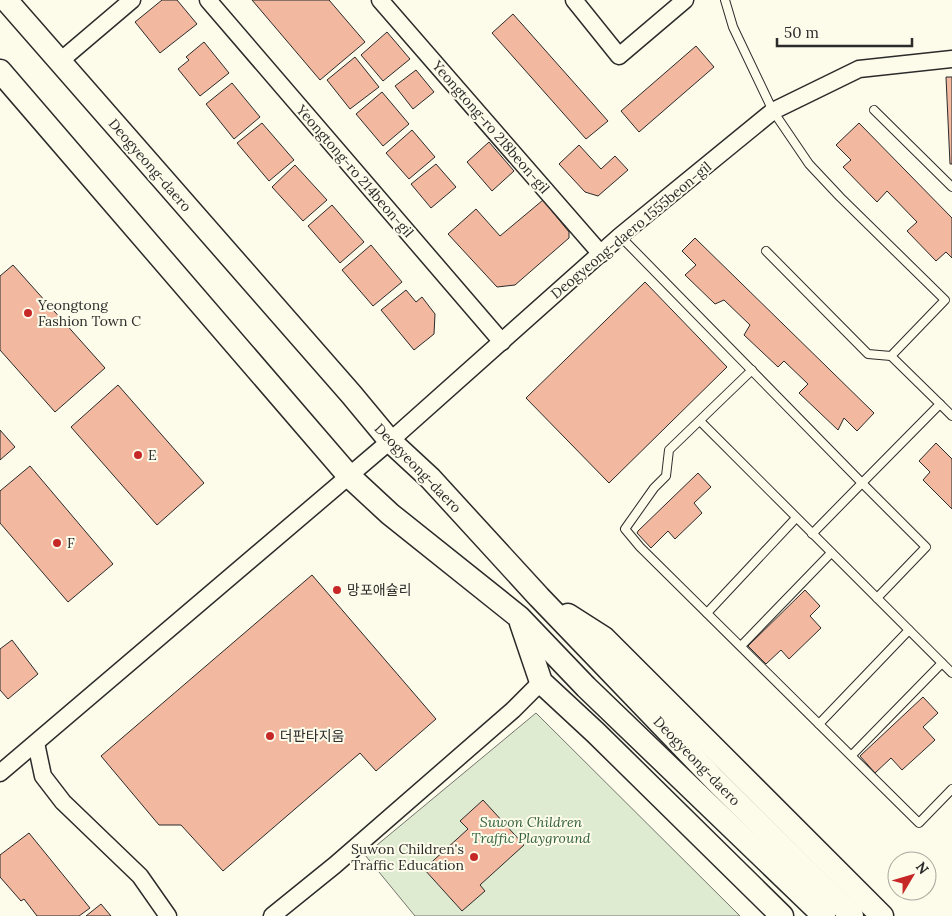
<svg xmlns="http://www.w3.org/2000/svg" width="952" height="916" viewBox="0 0 952 916" font-family="Lora,'Noto Sans KR',serif">
<style>
.green{fill:#deebd1;stroke:#74746e}
.building{fill:#f2b8a0;stroke:#2b2b2b}
.lines{fill:none;stroke-linecap:round;stroke-linejoin:round}
.lane-casing{stroke:#2b2b2b;stroke-width:10}
.street-casing{stroke:#2b2b2b;stroke-width:19}
.secondary-casing{stroke:#2b2b2b;stroke-width:25}
.lane{stroke:#fdfbea;stroke-width:8}
.street{stroke:#fdfbea;stroke-width:16}
.secondary{stroke:#fdfbea;stroke-width:22}
.poi-dot{fill:#c62828;stroke:#fdfbea;stroke-width:2}
.labels{text-anchor:middle;stroke-width:4;stroke-linejoin:round;paint-order:stroke}
.street-label{font-size:14px;fill:#2b2b2b;stroke:#fdfbea}
.poi-label{font-size:14px;fill:#2b2b2b;stroke:#fdfbea;text-anchor:start}
.park-label{font-size:14px;font-style:italic;fill:#34623c;stroke:#fdfbea}
</style>
<rect width="100%" height="100%" fill="#fdfbea"/>
<!-- green -->
<path class="green" d="M536,713l204,203h-325l-50,-61z"/>
<!-- building -->
<g class="building">
<path d="M162,0h15l20,24 -37,29 -25,-31z"/>
<path d="M252,0h77l36,42 -45,38z"/>
<path d="M513,14l95,107 -22,18 -94,-106z"/>
<path d="M387,32l23,27 -27,22 -22,-26z"/>
<path d="M204,42l25,31 -29,23 -22,-27 11,-9 -3,-3z"/>
<path d="M696,46l18,21 -75,65 -18,-21z"/>
<path d="M355,57l24,30 -29,22 -23,-29z"/>
<path d="M416,70l18,22 -21,17 -18,-23z"/>
<path d="M946,77h6v87h-2z"/>
<path d="M232,83l28,34 -26,22 -28,-35z"/>
<path d="M382,92l27,32 -26,22 -27,-32z"/>
<path d="M262,123l32,37 -25,21 -32,-38z"/>
<path d="M859,123l93,95v40l-6,-6 -10,9 -29,-30 10,-9 -30,-31 -10,11 -34,-35 8,-7 -15,-15z"/>
<path d="M412,130l23,27 -26,22 -23,-26z"/>
<path d="M489,142l25,29 -22,20 -25,-29z"/>
<path d="M579,145l22,24 14,-13 13,14 -30,26 -13,-4 -26,-28z"/>
<path d="M436,164l20,23 -25,21 -20,-24z"/>
<path d="M295,165l32,35 -24,21 -31,-34z"/>
<path d="M543,200l26,32v6l-54,47 -18,2 -49,-53 28,-25 24,27z"/>
<path d="M332,205l32,37 -24,21 -32,-37z"/>
<path d="M695,238l179,175 -17,18 -13,-13 -6,12 -39,-37 9,-9 -24,-23 -6,6 -34,-32 6,-10 -26,-25 -9,4 -30,-29 11,-10 -14,-14z"/>
<path d="M371,245l31,37 -29,24 -31,-36z"/>
<path d="M13,265l92,103 -50,44 -55,-62v-74z"/>
<path d="M645,282l82,85 -118,116 -83,-85z"/>
<path d="M406,290l10,12 6,-5 13,17 -1,20 -20,16 -33,-40z"/>
<path d="M118,385l86,98 -47,42 -86,-98z"/>
<path d="M0,430l15,17 -15,13z"/>
<path d="M936,443l16,16v50l-29,-29 7,-8 -11,-11z"/>
<path d="M30,466l83,98 -45,38 -68,-79v-32z"/>
<path d="M698,473l13,14 -17,16 8,10 -27,26 -7,-8 -17,17 -14,-15 1,-2z"/>
<path d="M312,575l124,144 -60,52 -16,-18 -137,118 -42,-46h-22l-58,-69z"/>
<path d="M805,590l15,16 -10,10 11,12 -32,31 -8,-9 -15,14 -18,-18z"/>
<path d="M12,640l26,34 -30,25 -8,-9v-41z"/>
<path d="M923,697l15,16 -15,14 12,13 -33,30 -11,-12 -16,15 -15,-17z"/>
<path d="M483,800l41,45 -44,40 5,6 -23,20 -38,-42 44,-40 -8,-8z"/>
<path d="M29,833l61,75 -11,8h-42l-13,-17 -3,2 -21,-24v-22z"/>
<path d="M101,904l10,12h-25z"/>
</g>
<g class="lines">
<!-- lane casing -->
<g class="lane-casing">
<g id="lane">
<path d="M874,110l78,77"/>
<path d="M620,236l242,247 78,-79 -49,-48 54,-56 -105,-103 -31,-33 -36,-53 -40,-84 -8,-27"/>
<path d="M766,251l102,103 23,2"/>
<path d="M752,370l-83,80 -3,26 -12,12 -29,41 15,18 279,276 33,-34"/>
<path d="M940,404l12,12"/>
<path d="M700,421l252,252"/>
<path d="M812,534l50,-51 64,64 -49,51"/>
<path d="M707,613l89,-95"/>
<path d="M741,646l90,-93"/>
<path d="M819,724l90,-94"/>
<path d="M852,755l90,-92"/>
</g>
</g>
<!-- street casing -->
<g class="street-casing">
<g id="street">
<path d="M208,0l294,342"/>
<path d="M380,0l221,254"/>
<path d="M574,0l45,56 66,-56"/>
<path d="M59,62l73,-62"/>
<path d="M36,743l7,33 20,26 77,74 28,40"/>
<path d="M0,773l390,-332 230,-205 153,-125 86,-42 93,-10"/>
<path d="M272,916l63,-51 178,-155 28,-28"/>
</g>
</g>
<!-- secondary casing -->
<g class="secondary-casing">
<g id="secondary">
<path d="M6,0l345,394 39,47 40,37 109,119 175,182 138,137"/>
<path d="M0,71l349,405 41,38 129,103 67,70 238,229"/>
<path d="M568,615l36,23 278,278"/>
<path d="M521,623l20,59 55,51 186,183"/>
</g>
</g>
<!-- lane -->
<use href="#lane" class="lane"/>
<!-- street -->
<use href="#street" class="street"/>
<!-- secondary -->
<use href="#secondary" class="secondary"/>
</g>
<!-- markers -->
<g class="poi-dot">
<circle cx="28" cy="313" r="5"/>
<circle cx="138" cy="455" r="5"/>
<circle cx="57" cy="543" r="5"/>
<circle cx="337" cy="590" r="5"/>
<circle cx="270" cy="736" r="5"/>
<circle cx="474" cy="857" r="5"/>
</g>
<g class="labels">
<!-- street labels -->
<g class="street-label">
<text transform="translate(491 127) rotate(49)" y="5">Yeongtong-ro 218beon-gil</text>
<text transform="translate(150 165) rotate(49)" y="5">Deogyeong-daero</text>
<text transform="translate(355 171) rotate(49)" y="5">Yeongtong-ro 214beon-gil</text>
<text transform="translate(631 230) rotate(-40)" y="5">Deogyeong-daero 1555beon-gil</text>
<text transform="translate(418 468) rotate(46)" y="5">Deogyeong-daero</text>
<text transform="translate(697 761) rotate(46)" y="5">Deogyeong-daero</text>
</g>
<!-- poi labels -->
<g class="poi-label">
<text x="38" y="310">Yeongtong<tspan x="38" dy="16">Fashion Town C</tspan></text>
<text x="148" y="460">E</text>
<text x="67" y="548">F</text>
<text x="347" y="595">망포애슐리</text>
<text x="280" y="741">더판타지움</text>
<text x="464" y="854" text-anchor="end">Suwon Children's<tspan x="464" dy="16">Traffic Education</tspan></text>
</g>
<!-- park labels -->
<g class="park-label">
<text x="531" y="827">Suwon Children<tspan x="531" dy="16">Traffic Playground</tspan></text>
</g>
</g>
<!-- north arrow -->
<g transform="translate(912 876) rotate(52)"><circle r="24" fill="#fdfbea" stroke="#a9a89e"/>
<path d="M0-4L9 19L0 12L-9 19Z" fill="#c62828"/>
<text y="-8" font-size="14" font-weight="bold" text-anchor="middle" fill="#2b2b2b">N</text>
</g>
<!-- scale -->
<path d="M777 38v8h135v-8" fill="none" stroke="#2b2b2b" stroke-width="2.5"/>
<text x="784" y="38" font-size="15" fill="#2b2b2b" stroke="#fdfbea" stroke-width="4" paint-order="stroke">50 m</text>
</svg>
